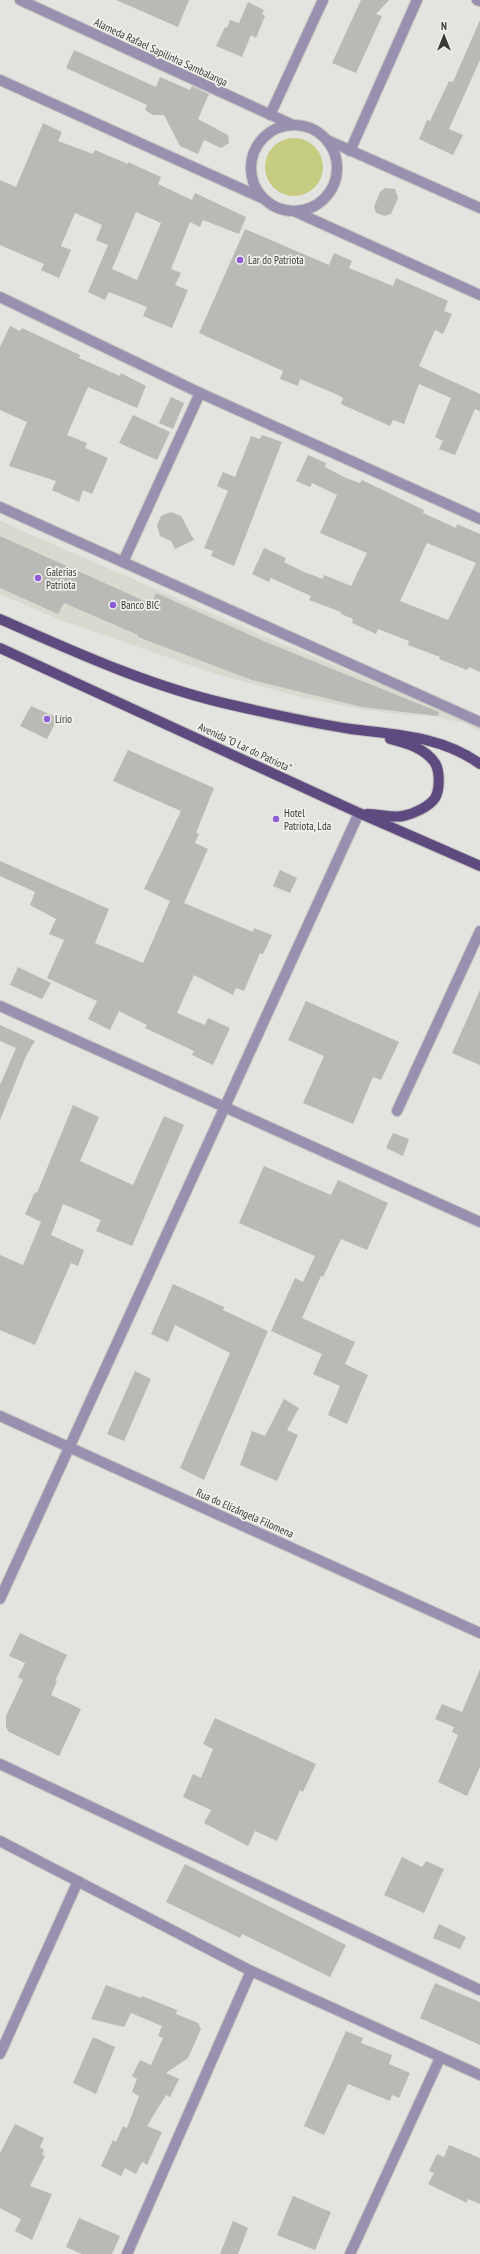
<svg xmlns="http://www.w3.org/2000/svg" width="480" height="2254" viewBox="0 0 480 2254" font-family="'PT Sans Narrow',sans-serif">
<style>
.built{fill:#d9dacf}
.green{fill:#c6cc80}
.building{fill:#b9b9b6;fill-rule:evenodd}
.lines{fill:none;stroke-linecap:round;stroke-linejoin:round}
.minor-casing{stroke:#c1c1be;stroke-width:12}
.major-casing{stroke:#c1c1be;stroke-width:12}
.minor{stroke:#998fae;stroke-width:10}
.major{stroke:#5d4a7f;stroke-width:10}
.poi-dot{fill:#8d5cd5;stroke:#f0f0ed;stroke-width:1.5}
.labels{text-anchor:middle;stroke-width:3.5;stroke-linejoin:round;paint-order:stroke}
.street-label{font-size:11px;fill:#393937;stroke:#f0f0ed}
.poi-label{font-size:11px;fill:#393937;stroke:#f0f0ed;text-anchor:start}
</style>
<rect width="100%" height="100%" fill="#e3e3e0"/>
<!-- built -->
<path class="built" d="M0,521l270,118 199,81 11,5v7l-13,-8 -33,-8 -28,-1 -40,-5 -61,-12 -86,-23 -156,-54 -63,-27z"/>
<!-- green -->
<circle class="green" cx="294" cy="167" r="29"/>
<!-- building -->
<g class="building">
<path d="M116,0h73l-11,27z"/>
<path d="M361,0h28l-13,14 6,2 -26,57 -24,-10z"/>
<path d="M248,2l16,8 -2,4 3,2 -9,22 -5,-3 -9,22 -26,-11 9,-19 2,1 3,-8 9,3z"/>
<path d="M480,20v40l-31,69 14,6 -10,20 -34,-16 8,-19 3,1 19,-40 4,1z"/>
<path d="M74,50l82,37 4,-10 30,13 2,-4 17,8 -11,25 30,16 1,8 -8,5 -17,-8 -6,14 -18,-8 -16,-31h-11l-8,-5 2,-5 -81,-37z"/>
<path d="M43,123l19,9 -4,9 35,13 2,-4 33,14v-2l33,15 -3,7 19,9 15,7 3,-7 51,24 -7,17 -36,-14 -3,7 -10,-5 -19,47 10,4 -6,12 13,5 -16,38 -29,-12 4,-9 -38,-15 -4,8 -17,-8 20,-47 -12,-5 6,-15 -27,-12 -14,33 10,4 -12,28 -18,-8 3,-6 -44,-19v-65l16,7zM136,212l25,11 -24,57 -25,-11z"/>
<path d="M385,188l10,1 3,9 -7,16 -6,2 -9,-3 -2,-6 6,-15z"/>
<path d="M245,229l84,36 5,-12 18,8 -3,7 44,18 3,-8 52,23 -4,10 8,3 -9,20 -8,-4 -16,36 61,28v17l-5,-2 -20,46 -16,-6 4,-8 -8,-4 16,-39 -32,-14 -15,40 -11,-4 -3,6 -49,-22 2,-6 -7,-4 -36,-15 -2,7 -18,-7 3,-8 -84,-38z"/>
<path d="M10,326l10,5 2,-3 58,27 -1,3 41,18 1,-3 25,13 -9,22 -49,-21 -21,48 20,8 -2,5 23,10 -16,36 -9,-4 -4,12 -27,-12 4,-9 -47,-15 18,-44 -27,-12v-63z"/>
<path d="M171,397l13,6 -11,26 -14,-6z"/>
<path d="M133,415l37,17 -13,28 -38,-17z"/>
<path d="M262,435l20,7 -48,124 -23,-10 2,-5 -9,-3 24,-57 -11,-5 6,-14 12,5 16,-41 9,3z"/>
<path d="M308,455l18,8 -1,4 21,11 14,5 2,-3 62,30 -1,3 33,15 1,-4 23,10v138l-11,-5 -2,3 -28,-11 1,-2 -32,-12 1,-4 -31,-12 -2,5 -24,-11 1,-4 -12,-5v-2l-32,-12 2,-4 -40,-18 -2,4 -17,-8 12,-26 22,10 -2,4 20,10 19,7 1,-4 27,11 16,-33 -47,-20 17,-38 -25,-12 -2,4 -14,-6zM427,543l49,20 -28,57 -48,-19z"/>
<path d="M171,512l10,4 13,24 -19,9 -4,-8 -11,-5 -3,-11 4,-9z"/>
<path d="M0,536l151,68 5,-11 112,50 171,69 -1,4 -76,-9 -110,-27 -114,-43v-2l-74,-32 -6,11 -58,-26z"/>
<path d="M31,706l27,12 -11,21 -27,-13z"/>
<path d="M128,750l86,38 -18,45 3,1 -4,9 13,6 -24,54 69,29 1,-4 18,7 -9,19 -3,-1 -16,38 -8,-3 -3,7 -39,-20 -17,38 28,12 3,-7 22,10 -17,37 -21,-10 2,-4 -49,-23 2,-3 -28,-14 -9,19 -22,-11 9,-18 -50,-23 17,-38 -15,-6 7,-15 -26,-14 5,-13 -35,-16v-15l109,48 -14,34 48,20 27,-62 -26,-12 37,-78 -68,-30z"/>
<path d="M280,870l17,8 -7,15 -17,-7z"/>
<path d="M18,967l33,16 -9,16 -32,-14z"/>
<path d="M480,990v75l-28,-12z"/>
<path d="M306,1001l93,41 -18,38 -8,-3 -20,47 -50,-21 21,-47 -36,-16z"/>
<path d="M0,1025l35,16 -8,13 -27,66v-35l16,-37 -16,-7z"/>
<path d="M73,1105l26,12 -19,44 53,24 31,-69 20,9 -52,121 -36,-15 5,-11 -38,-16 -12,31 33,15 -6,16 -7,-3 -36,82 -35,-15v-75l23,10 18,-43 -16,-8 10,-22 2,1z"/>
<path d="M393,1133l16,6 -6,17 -17,-8z"/>
<path d="M264,1166l67,29 7,-15 50,23 -21,47 -26,-11 -18,38 -2,-1 -19,42 53,24 -10,22 23,11 -21,49 -19,-9 12,-29 -27,-12 9,-20 -51,-23 24,-53 8,4 12,-26 -76,-33z"/>
<path d="M173,1284l51,23 -1,3 45,21 -64,149 -24,-12 50,-115 -55,-28 -7,17 -17,-8z"/>
<path d="M135,1371l16,8 -27,62 -17,-7z"/>
<path d="M284,1399l15,9 -12,22 11,5 -21,46 -37,-16 12,-34 13,5z"/>
<path d="M20,1633l47,22 -12,26h2l-6,14 30,14 -22,47 -50,-24 -3,-5v-11l17,-36 -5,-3 7,-14 -16,-7z"/>
<path d="M480,1669v98l-13,29 -29,-14 20,-47 -6,-3 2,-5 -19,-8 7,-15 20,8z"/>
<path d="M215,1718l101,46 -13,28 -3,-2 -23,51 -22,-10 -7,15 -44,-23 7,-13 -28,-13 10,-23 8,4 12,-29 -10,-5z"/>
<path d="M402,1857l20,10 4,-6 18,8 -20,44 -40,-18z"/>
<path d="M185,1864l161,81 -16,32 -88,-43 -2,4 -74,-36z"/>
<path d="M439,1924l27,13 -6,12 -27,-11z"/>
<path d="M435,1983l45,19v43l-60,-27z"/>
<path d="M106,1985l35,13 1,-2 35,14 -1,4 22,9 3,6 -13,29 -22,15 13,6 -9,18 -4,-2 -19,31 15,6 -15,33 -5,-3 -6,12 -11,-6 -4,8 -20,-10 12,-26 3,2 7,-16 4,2 12,-32 -7,-4 5,-13 -5,-3 8,-16 11,5 12,-27 -5,-2 4,-10 -31,-13 -7,14 -33,-8z"/>
<path d="M346,2031l17,7 -2,5 31,12 -3,9 21,9 -11,25 -7,-3 -2,6 -42,-17 -24,51 -20,-9z"/>
<path d="M93,2037l22,10 -19,47 -23,-11z"/>
<path d="M15,2124l29,14 -4,9 4,3 -2,5 3,1 -15,30 22,8 -20,46 -17,-9 6,-12 -21,-11v-55z"/>
<path d="M449,2145l31,13v46l-12,-5 -1,4 -39,-19 6,-11 -5,-2 8,-17 7,3z"/>
<path d="M293,2196l38,16 -16,38 -38,-15z"/>
<path d="M79,2218l41,18 -8,18h-30l-16,-7z"/>
<path d="M233,2221l15,7 -10,26h-18z"/>
</g>
<g class="lines">
<!-- minor casing -->
<g class="minor-casing">
<g id="minor">
<path d="M20,0l273,125"/>
<path d="M477,0l3,1"/>
<path d="M0,80l262,118"/>
<path d="M270,115l53,-115"/>
<circle cx="294" cy="168" r="43"/>
<path d="M327,140l153,68"/>
<path d="M350,151l67,-151"/>
<path d="M296,212l184,83"/>
<path d="M0,297l200,96 280,126"/>
<path d="M0,507l480,215"/>
<path d="M123,562l77,-169"/>
<path d="M0,1006l480,216"/>
<path d="M397,1111l83,-180"/>
<path d="M0,1416l480,217"/>
<path d="M0,1599l359,-786"/>
<path d="M0,1764l480,226"/>
<path d="M0,1841l251,130 229,104"/>
<path d="M0,2054l78,-173"/>
<path d="M127,2254l124,-283"/>
<path d="M350,2254l90,-196"/>
</g>
</g>
<!-- major casing -->
<g class="major-casing">
<g id="major">
<path d="M0,619c75,33 151,68 232,86 39,9 79,18 119,24 45,6 91,7 129,35"/>
<path d="M0,648l359,165 121,53"/>
<path d="M367,814c11,0 26,4 36,2 10,-2 26,-9 32,-18 5,-8 5,-27 0,-35 -10,-15 -29,-20 -45,-24"/>
</g>
</g>
<!-- minor -->
<use href="#minor" class="minor"/>
<!-- major -->
<use href="#major" class="major"/>
</g>
<!-- markers -->
<g class="poi-dot">
<circle cx="240" cy="260" r="4"/>
<circle cx="38" cy="578" r="4"/>
<circle cx="113" cy="605" r="4"/>
<circle cx="47" cy="719" r="4"/>
<circle cx="276" cy="819" r="4"/>
</g>
<g class="labels">
<!-- street labels -->
<g class="street-label">
<text transform="translate(161 52) rotate(25)" y="4">Alameda Rafael Sapilinha Sambalanga</text>
<text transform="translate(245 747) rotate(25)" y="4">Avenida "O Lar do Patriota"</text>
<text transform="translate(245 1513) rotate(24)" y="4">Rua do Elizângela Filomena</text>
</g>
<!-- poi labels -->
<g class="poi-label">
<text x="248" y="264">Lar do Patriota</text>
<text x="46" y="576">Galerias<tspan x="46" dy="13">Patriota</tspan></text>
<text x="121" y="609">Banco BIC</text>
<text x="55" y="723">Lírio</text>
<text x="284" y="817">Hotel<tspan x="284" dy="13">Patriota, Lda</tspan></text>
</g>
</g>
<!-- north arrow -->
<g transform="translate(444 36)" stroke="#f0f0ed" stroke-width="3" paint-order="stroke">
<path d="M0-3L7 15L0 10L-7 15Z" fill="#393937"/>
<text y="-6" font-size="11" font-weight="bold" text-anchor="middle" fill="#393937">N</text>
</g>
</svg>
